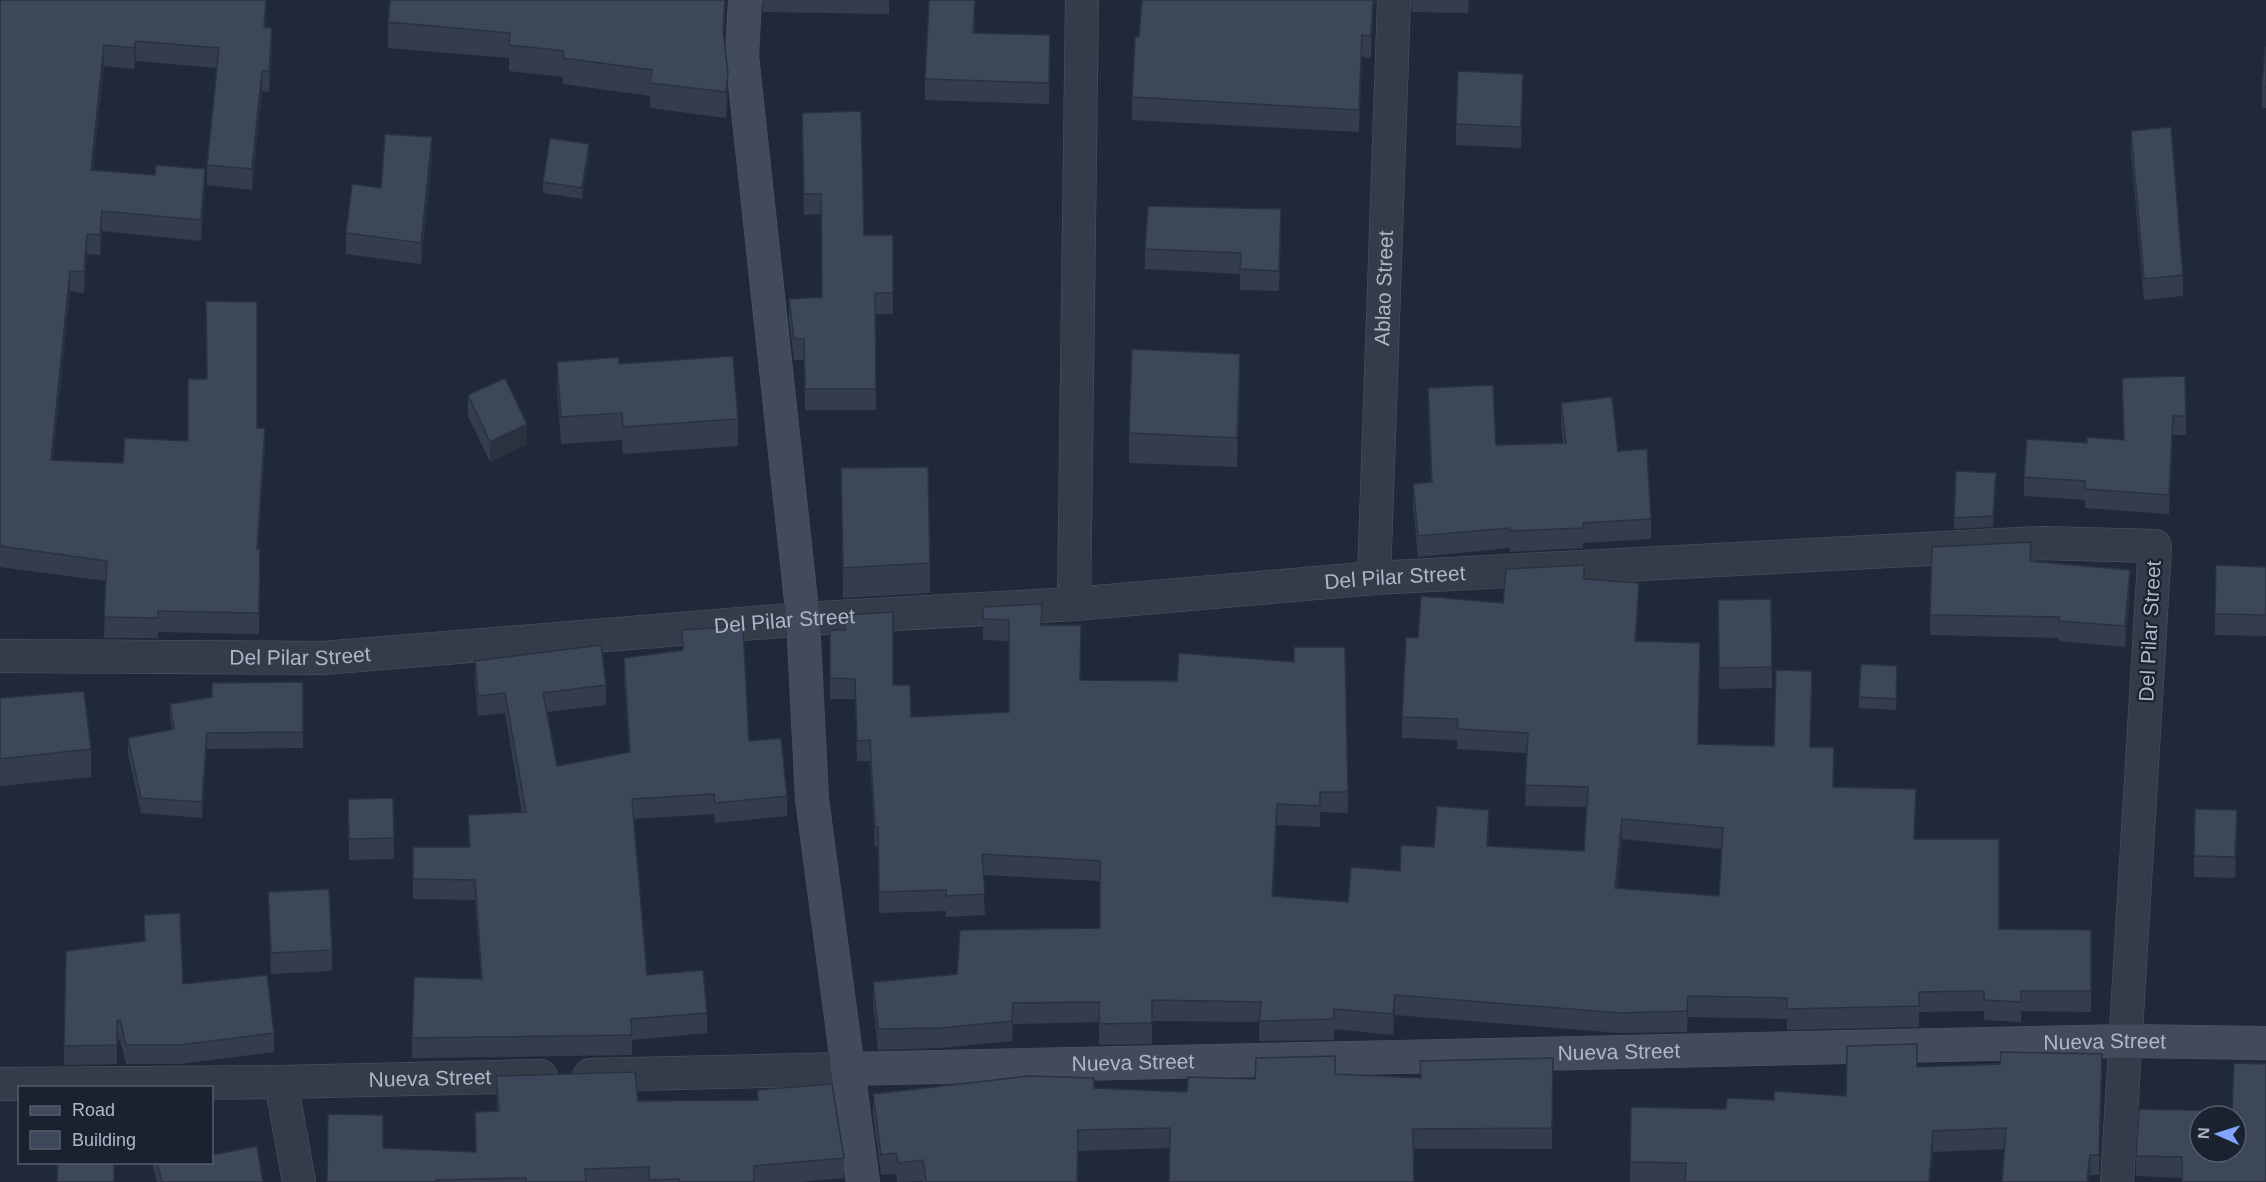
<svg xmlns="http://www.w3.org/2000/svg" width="2266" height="1182" viewBox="0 0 2266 1182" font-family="Arial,sans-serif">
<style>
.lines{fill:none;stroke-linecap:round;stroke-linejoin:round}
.street-casing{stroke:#4f5665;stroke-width:34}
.secondary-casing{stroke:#4f5665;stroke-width:34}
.street{stroke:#343c4a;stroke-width:33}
.secondary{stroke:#424a5e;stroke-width:33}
.wall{fill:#343d4d;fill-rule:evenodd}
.shaded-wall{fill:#2a323f}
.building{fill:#3c475a;stroke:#2a323f;stroke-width:1.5;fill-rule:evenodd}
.labels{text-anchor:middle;stroke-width:4.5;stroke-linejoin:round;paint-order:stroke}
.street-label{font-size:21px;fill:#afb6c7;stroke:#1a212f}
</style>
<rect width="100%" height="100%" fill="#20293a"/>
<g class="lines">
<!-- street casing -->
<g class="street-casing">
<g id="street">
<path id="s1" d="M1374,578l20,-578"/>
<path d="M1074,604l8,-604"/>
<path id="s2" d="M0,656l323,2 480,-39 271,-15 300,-26 667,-35 114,3 -38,636"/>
<path d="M590,1075l257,-6"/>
<path d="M281,1082l18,100"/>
<path id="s3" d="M0,1084l281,-2 260,-6"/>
</g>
</g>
<!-- secondary casing -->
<g class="secondary-casing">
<g id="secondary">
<path d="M745,0l-3,56 61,563 9,180 51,383"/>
<path id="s4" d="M847,1069l1279,-28 140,2"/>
</g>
</g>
<!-- street -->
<use href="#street" class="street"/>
<!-- secondary -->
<use href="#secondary" class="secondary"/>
</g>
<!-- wall -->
<g class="wall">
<path d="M0,0h267l-2,28 7,21 -3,43 -7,-1 -10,99 -45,-5v-20l10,-97 -81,-7 -2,8 -30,-3 -11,104 112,20 -4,51 -99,-10 -2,24 -13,-1 -3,39 -14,-2 -17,169 70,3 65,-22 69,-13 8,21 -7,100 2,20 -1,65 -101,-2v6h-54l2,-57 -106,-14z"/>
<path d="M762,0h127v14l-126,-2z"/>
<path d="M1411,0h58l-1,13 -56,-1z"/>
<path d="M1373,11l-2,47 -9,-1 -3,75 -227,-12v-23l7,-60z"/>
<path d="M975,20v13l75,23 -1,48 -124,-4v-21z"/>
<path d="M388,22l336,16 4,61 -2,19 -76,-10v-12l-87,-12v-7l-54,-6v-13l-121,-10z"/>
<path d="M2266,47v61h-4v-21z"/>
<path d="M1523,95l-2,53 -65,-3v-21z"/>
<path d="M2131,131l52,144v21l-39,4 -13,-149z"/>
<path d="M802,133l62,102h29v79h-18l1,96h-71l-1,-50h-10l-5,-41v-20l33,-2 -1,-83 -17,1z"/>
<path d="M589,155l-7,44 -39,-6v-11z"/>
<path d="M432,158l-11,106 -75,-10v-21l35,-45z"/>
<path d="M1281,229l-2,62 -39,-1v-16l-95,-5v-20z"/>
<path d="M557,362l62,2 119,55v27l-115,8 -1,-14 -61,4 -4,-56z"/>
<path d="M2122,378l64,38v19h-13l-4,79 -84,-6v-8l-61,-4v-19l63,-34 37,-4z"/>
<path d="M1240,384l-3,83 -108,-4v-30z"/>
<path d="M1428,388l68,57 67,-2 -2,-19v-21l57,48 33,68v20l-68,4v5l-73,4v-4l-92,9 -5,-52v-21l18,-2 -3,-73z"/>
<path d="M468,395l59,49 -37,18 -22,-46z"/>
<path d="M841,468l89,95v30l-87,5z"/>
<path d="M1996,483l-3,44 -39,2v-11z"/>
<path d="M2031,561l99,29 -5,57 -66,-6v-3l-129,-3v-20z"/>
<path d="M2266,567v69l-51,-1v-21z"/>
<path d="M1584,579l55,25 -3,37 62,103 76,2 38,-55 -2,56 24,40 81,52 84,90 92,1v82l-70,-1v11l-37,-2v-9l-65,1v15l-132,3v-11l-99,-2 -1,15 -68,1 -224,-18 -2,20 -59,-6v11l-75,1v-19l-107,-1v23l-53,1v-23l-86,2 -1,17 -71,7 -63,2 -5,-48v-20l84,-8 143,-46v-47l-117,-6 2,40 -39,2v-6l-67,2 -1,-66h-3l-5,-86h-13l-2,-62h-25v-69l63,55 18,32 98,-5v-71l-26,-1v-33l59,18 38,55 268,112v21l-28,-1v15l-43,-2 -4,71 75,6 52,-31 34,-24 55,-16 -1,15 96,5 2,-44 -61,-1 2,-53 -70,-4v-9l-55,-2v-21l16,-79 85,-35zM1622,839l100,10 -3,47 -102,-8z"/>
<path d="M1771,599l1,89 -53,1 -1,-89z"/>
<path d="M682,630l67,111 38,55v20l-72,7 -1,-9 -81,5 14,156 60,38v20l-75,7v15l-220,3v-20l69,-59 -6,-79 -62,-1v-52h56l-1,-32 54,-2 -17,-100 -27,3 -3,-35v-20l131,24v20l-59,7 10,54 72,-14 -5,-73v-21l58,-8z"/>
<path d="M1897,676l-1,34 -37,-2v-11z"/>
<path d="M303,682v66l-96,1 -5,69 -61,-5 -13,-59v-16l44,-9 -2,-10v-15z"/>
<path d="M0,698l91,51v28l-91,9z"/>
<path d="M393,798l1,61 -45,1 -1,-61z"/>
<path d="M2237,831l-2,47 -41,-1v-21z"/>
<path d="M268,892l64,58v21l-61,3z"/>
<path d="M144,915l39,69 91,49v19l-94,12h-54l-6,-25 -3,1v24l-53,1v-19l81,-105z"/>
<path d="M1553,1058l-1,91 -383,-1 -91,3v31h-155v-1l-26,1 -1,-8 -15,1 -8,-60v-21l221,-6 93,4 68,-13 80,-5 85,4z"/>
<path d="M1917,1067l185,7 -3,101h-9l-85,-26 -72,3 -3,30h-300l1,-75 95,2 120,-13z"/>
<path d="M496,1076l142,25 119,-1v-10l87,68v20l-43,4h-474l56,-34 92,4v-40l22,-1z"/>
<path d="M2232,1111l34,71 -84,-4 -46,-2v-20z"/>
<path d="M152,1162h60l51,20h-106z"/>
</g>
<!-- shaded-wall -->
<g class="shaded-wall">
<path d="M266,0h1l-3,48v-21z"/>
<path d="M725,0h1l-3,55v-26z"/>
<path d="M975,0v20l-2,33v-20z"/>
<path d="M1373,0h3l-3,11 -2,47z"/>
<path d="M272,28v21l-3,43v-21z"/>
<path d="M1050,35v21l-1,48v-21z"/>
<path d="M1362,35v22l-3,75v-22z"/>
<path d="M136,41v20l-2,8v-21z"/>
<path d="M104,45v21l-13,125v-21z"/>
<path d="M262,71v20l-10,99v-21z"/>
<path d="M728,73v26l-2,19v-26z"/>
<path d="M1523,74v21l-2,53v-21z"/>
<path d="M432,137v21l-11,106v-21z"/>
<path d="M589,144v11l-7,44v-11z"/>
<path d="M205,169v21l-4,51v-21z"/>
<path d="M1281,209v20l-2,62v-20z"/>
<path d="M102,211v20l-2,24v-20z"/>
<path d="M87,234v20l-3,39v-21z"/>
<path d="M70,271v20l-19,189v-20z"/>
<path d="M1240,354v30l-3,83v-29z"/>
<path d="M2173,416v19l-4,79v-19z"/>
<path d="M527,424v20l-37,18v-20z"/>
<path d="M265,428v21l-8,120v-20z"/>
<path d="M2130,570v20l-5,57v-21z"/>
<path d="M1639,583v21l-4,57v-20z"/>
<path d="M1812,671v20l-2,77v-21z"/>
<path d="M207,733v16l-5,69v-16z"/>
<path d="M1277,804v21l-5,92v-21z"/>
<path d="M1489,810v21l-2,36v-21z"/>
<path d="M1622,819v20l-7,70v-21z"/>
<path d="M1395,995v20l-2,20v-21z"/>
<path d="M1688,996v21l-1,15v-21z"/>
<path d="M1013,1003v21l-1,17v-20z"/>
<path d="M2102,1054v20l-3,101v-20z"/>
<path d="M1933,1131v21l-3,30h-1z"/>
<path d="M2090,1155v20l-1,7h-2z"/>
</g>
<!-- building -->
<g class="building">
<path d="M0,0h266l-2,27 8,1 -3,43h-7l-10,98 -45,-4 12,-117 -83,-7 -2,7 -30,-3 -13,125 64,5 1,-10 49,4 -4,51 -99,-9 -2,24 -13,-1 -3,38 -14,-1 -19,189 72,3 2,-25 63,3v-62h19l-1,-78 51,1v126h8l-8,121h3l-1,64 -101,-2v7l-54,-1 3,-56 -107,-15z"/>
<path d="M390,0h335l-2,29 5,44 -2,19 -76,-9 2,-13 -89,-12 1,-7 -55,-6 1,-12 -122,-11z"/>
<path d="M929,0h46l-2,33 77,2 -1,48 -124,-4z"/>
<path d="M1142,0h231l-2,36 -9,-1 -3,75 -227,-13 3,-60h4z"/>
<path d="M2265,47h1v40h-4z"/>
<path d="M1458,71l65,3 -2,53 -65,-3z"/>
<path d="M861,111l3,124h29v58h-18l1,96h-71l-1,-50h-10l-5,-40 33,-2 -1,-103h-17l-2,-81z"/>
<path d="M2171,127l12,148 -39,4 -13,-148z"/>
<path d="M385,134l47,3 -11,106 -75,-10 6,-49 29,4z"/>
<path d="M550,138l39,6 -7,44 -39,-6z"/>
<path d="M1148,206l133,3 -2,62 -39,-2 1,-16 -96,-4z"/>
<path d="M1132,349l108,5 -3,84 -108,-5z"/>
<path d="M733,356l5,63 -115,8 -1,-14 -61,4 -4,-55 62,-5v7z"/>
<path d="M2185,376l1,40h-13l-4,79 -84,-6v-8l-61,-4 3,-38 60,4v-6l37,3 -2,-62z"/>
<path d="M505,378l22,46 -37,18 -22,-47z"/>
<path d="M1493,385l3,60 70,-2 -5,-40 51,-6 6,54 29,-2 4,70 -68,4v5l-73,3v-3l-92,8 -5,-52 19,-2 -4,-94z"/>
<path d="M928,467l2,96 -87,5 -2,-100z"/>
<path d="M1956,471l40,2 -3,43 -39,2z"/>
<path d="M2031,542l-1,19 100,9 -5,56 -66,-5v-4l-129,-2 2,-68z"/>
<path d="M1584,565v14l55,4 -4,58 65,2 -2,101 76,2 2,-76 36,1 -2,76h24l-1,40 83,2 -2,50h85v90l92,1v61h-70v11l-37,-2v-9l-65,1v14l-132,3v-11l-99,-2 -1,15 -68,2 -224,-18 -2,19 -59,-5v10l-75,2 2,-19 -109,-2v23l-53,1v-22l-86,1 -1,18 -71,7 -63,1 -5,-47 84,-8 3,-44 140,-2v-67l-118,-7 3,40 -39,2v-6l-67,2 -1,-65h-3l-5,-87 -13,1 -2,-62 -25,-1v-48h15l-1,-15 49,-3v73h17l1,32 98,-5v-92l-26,-1v-12l59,-3 -1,21h40l-1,55 97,1 2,-28 115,9v-15h51l3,145h-28v14l-43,-2 -5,92 76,6 3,-35 49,4 1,-26 33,2 3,-41 52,4 -2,36 97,5 4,-64 -63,-2 3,-52 -71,-4 1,-10 -56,-2 4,-80 12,1 3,-42 82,7 3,-34zM1622,819l101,9 -4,68 -104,-8z"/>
<path d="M2216,565l50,2v48l-51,-1z"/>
<path d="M1771,599l1,68 -53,1 -1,-68z"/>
<path d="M743,626l6,115 32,-3 6,58 -72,7 -1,-9 -82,5 15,176 56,-5 4,43 -76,6 1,16 -220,3 2,-61 68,2 -7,-99 -62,-1v-32h57l-2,-32 58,-3 -21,-119 -27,3 -3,-35 126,-16 5,40 -63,8 14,73 73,-14 -6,-94 59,-8 -1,-20z"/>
<path d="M1861,664l36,2 -1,33 -37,-2z"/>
<path d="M303,682v50l-96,1 -5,69 -61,-4 -13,-60 46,-9 -4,-25 42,-7v-14z"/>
<path d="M84,691l7,58 -91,10v-61z"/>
<path d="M393,798l1,40 -45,1 -1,-40z"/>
<path d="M2195,809l42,1 -2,47 -41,-1z"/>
<path d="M329,889l3,61 -61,3 -3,-61z"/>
<path d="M180,913l3,71 84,-9 7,58 -94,12h-54l-6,-25 -3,1v24l-53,1 2,-95 79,-10 -1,-26z"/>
<path d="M1917,1044v23l83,-3 1,-12 101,2 -3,101h-9l-3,27h-85l4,-54 -73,3 -4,51h-244l1,-19 -56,-1 1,-55 95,2 1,-11 47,2v-9l72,5 1,-50z"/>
<path d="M1335,1056v18l86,4 -1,-17 133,-3 -1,70 -139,1 1,53h-245l1,-54 -92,2 -1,52h-151l-3,-22 -25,3 -2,-10 -15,2 -8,-61 155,-18 66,2v10l93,4 1,-15 67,2 1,-21z"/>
<path d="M2234,1063l32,1v118h-84v-25l-46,-1 3,-47 93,2zM2200,1116h36v36h-36z"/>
<path d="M635,1072l3,29 120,-1 -1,-10 75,-6 12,74 -90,8v16h-75v-3l-30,1v-13l-64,2 1,13h-60v-4l-90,2v2h-109l1,-68 55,1v33l93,4 -1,-40 24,-1 -3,-35z"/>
<path d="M257,1146l6,36h-101l-5,-20h55v-7z"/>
<path d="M58,1162h56v20h-57z"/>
</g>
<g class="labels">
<!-- street labels -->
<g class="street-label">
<text dy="7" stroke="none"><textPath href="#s1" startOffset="290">Ablao Street</textPath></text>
<text dy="7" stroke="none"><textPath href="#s2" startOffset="1398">Del Pilar Street</textPath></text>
<text dy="7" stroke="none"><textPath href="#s2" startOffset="786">Del Pilar Street</textPath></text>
<text transform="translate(2150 631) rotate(-87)" y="7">Del Pilar Street</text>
<text dy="7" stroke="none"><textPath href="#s2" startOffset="300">Del Pilar Street</textPath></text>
<text dy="7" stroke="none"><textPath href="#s4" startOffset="1258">Nueva Street</textPath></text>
<text dy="7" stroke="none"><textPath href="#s4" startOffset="772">Nueva Street</textPath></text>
<text dy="7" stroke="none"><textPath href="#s4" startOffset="286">Nueva Street</textPath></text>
<text dy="7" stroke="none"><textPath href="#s3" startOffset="430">Nueva Street</textPath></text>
</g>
</g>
<!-- legend -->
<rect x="18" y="1086" width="195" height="78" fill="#1a212f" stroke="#565d6c" stroke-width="1.5"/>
<rect x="30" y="1106" width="30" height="9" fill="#424a5e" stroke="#565d6c" stroke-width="1.5"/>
<text x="72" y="1116" font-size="18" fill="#afb6c7">Road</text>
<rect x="30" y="1131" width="30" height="18" fill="#3c475a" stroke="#565d6c" stroke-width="1.5"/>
<text x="72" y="1146" font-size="18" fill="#afb6c7">Building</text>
<!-- north arrow -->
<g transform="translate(2218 1134) rotate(273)"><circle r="28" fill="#1a212f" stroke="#565d6c" stroke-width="1.5"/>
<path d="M0-4.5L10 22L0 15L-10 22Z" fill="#7fa5fc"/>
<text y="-9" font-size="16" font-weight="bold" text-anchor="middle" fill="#afb6c7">N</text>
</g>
</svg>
